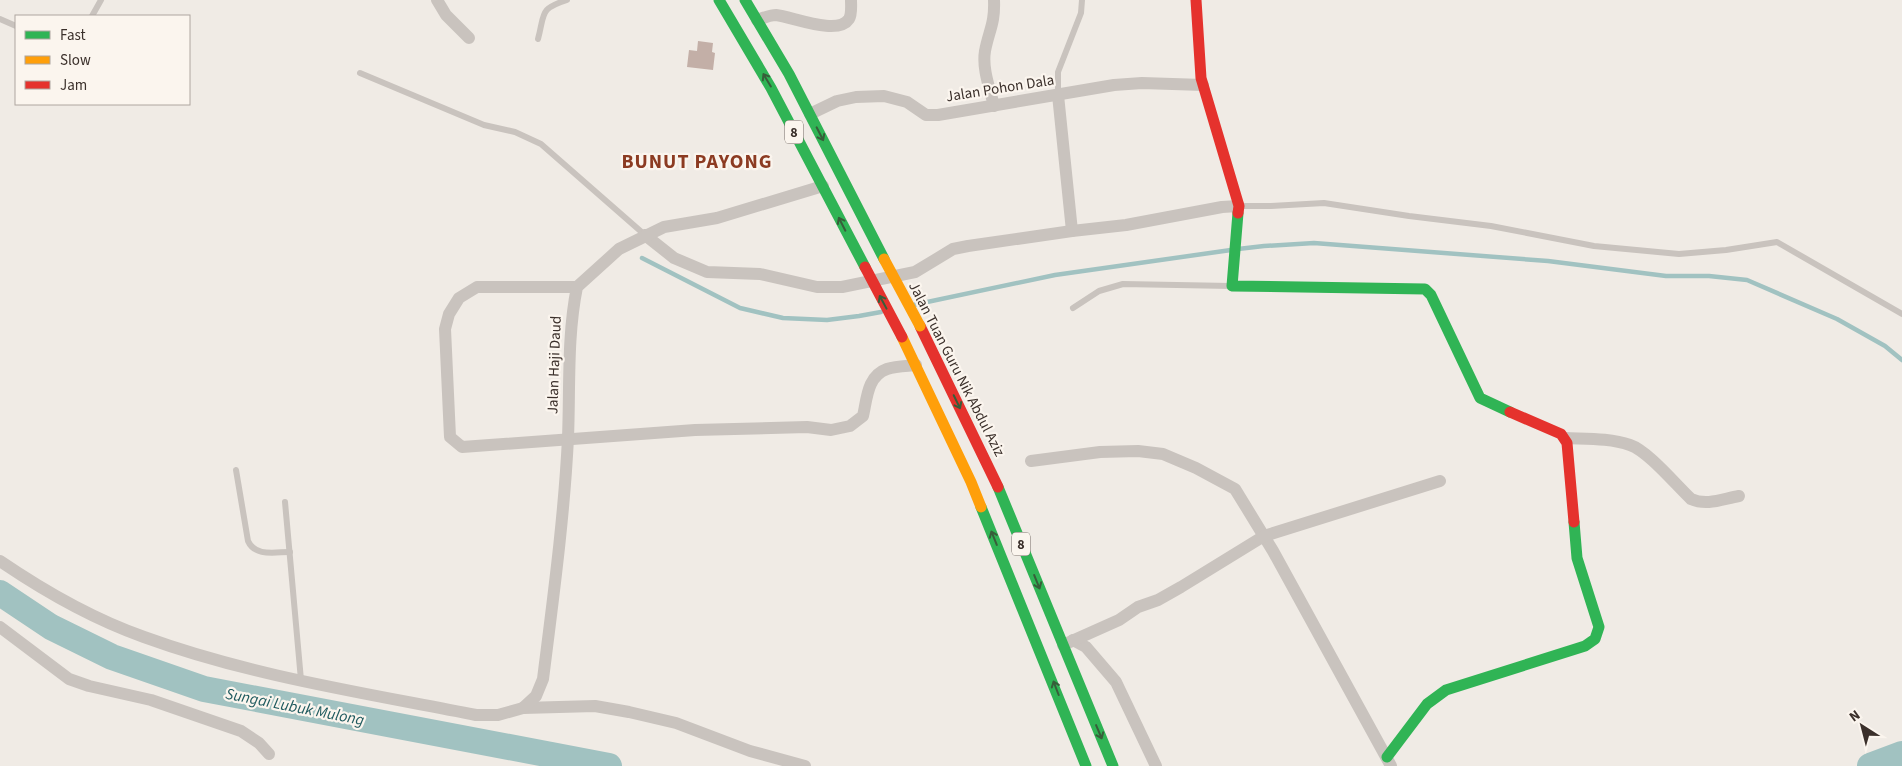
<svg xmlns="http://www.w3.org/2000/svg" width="1902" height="766" viewBox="0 0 1902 766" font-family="'Source Sans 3',sans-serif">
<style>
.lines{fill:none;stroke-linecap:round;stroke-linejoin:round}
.stream{stroke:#a1c2c1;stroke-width:4.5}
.river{stroke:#a1c2c1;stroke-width:26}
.building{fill:#c3afa7}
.lane{stroke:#c9c3be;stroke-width:6}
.street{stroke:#c9c3be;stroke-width:12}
.fast{stroke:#30b455;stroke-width:11}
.slow{stroke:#ff9f0a;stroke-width:11}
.jam{stroke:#e5322d;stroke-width:11}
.slow-bridge{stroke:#ff9f0a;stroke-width:11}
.jam-bridge{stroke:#e5322d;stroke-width:11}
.oneway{stroke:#375e3a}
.labels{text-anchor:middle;stroke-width:4.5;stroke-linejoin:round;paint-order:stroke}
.shield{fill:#fbf5ee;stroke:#756b66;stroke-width:1}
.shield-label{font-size:14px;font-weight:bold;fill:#3b302b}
.street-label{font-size:15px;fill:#3b302b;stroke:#fbf5ee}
.water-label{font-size:16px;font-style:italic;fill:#1f5a5e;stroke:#fbf5ee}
.district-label{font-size:20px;font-weight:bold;letter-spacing:1px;fill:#8c3b22;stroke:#fbf5ee}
</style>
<rect width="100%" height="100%" fill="#f0ebe5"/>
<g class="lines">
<!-- stream -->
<g class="stream">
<path d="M1238,249l26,-3 50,-3 234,18 118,15h43l38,4 90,39 48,27 17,14"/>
<path d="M642,258l98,50 43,10 44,2 32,-4 22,-4"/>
<path d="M913,305l142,-30 176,-25"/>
</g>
<!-- river -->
<g class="river">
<path d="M0,593l51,34 61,30 92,32 405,77"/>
<path d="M1870,766l32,-12"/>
</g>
</g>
<!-- building -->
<path class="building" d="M698,41l15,2 -1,9 3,1 -2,17 -26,-3 2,-17 8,1z"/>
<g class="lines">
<!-- lane -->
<g class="lane">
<path d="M92,16l9,-16"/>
<path d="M0,19l16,7"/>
<path d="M538,39c7,-26 1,-30 29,-39"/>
<path d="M360,73l124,52 31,7 26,12 104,91"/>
<path d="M1058,95v-23l23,-59 1,-13"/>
<path d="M1240,206h31l53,-3 85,13 82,10 103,20 85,8 47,-4 51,-8 125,72"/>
<path d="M1073,308l26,-17 24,-7 108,2"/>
<path d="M236,470l12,71c7,16 27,11 42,11"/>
<path d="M285,502l16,178"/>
</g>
<!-- street -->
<g class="street">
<path d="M437,0l9,15 23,23"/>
<path d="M757,20c6,-2 13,-5 19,-5 17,2 62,21 73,4 3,-5 2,-13 2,-19"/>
<path d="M1058,95l14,136"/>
<path d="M994,106c-4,-17 -12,-37 -9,-55 4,-21 10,-27 9,-51"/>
<path d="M810,114l27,-13 19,-4 28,-1 23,6 19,13h12l176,-30 28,-2 61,2"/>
<path d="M645,235l29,23 33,14 53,2 57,13h25l73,-15 38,-23 15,-3 104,-15 54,-6 96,-18 17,-1"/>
<path d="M577,287h-100l-18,11 -10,16 -4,15 5,108 12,10 233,-17 112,-3 24,3 19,-4 13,-10c4,-17 4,-40 24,-47 9,-3 20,-3 29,-4"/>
<path d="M1565,438c21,1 45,0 65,7 18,6 46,40 61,54 16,7 31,0 48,-3"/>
<path d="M1031,461l69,-9 38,-1 25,3 33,14 39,21 38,62 118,215"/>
<path d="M0,561c44,30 93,58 144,76 107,39 221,56 332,78h22l25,-7 72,-2 34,6 47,11 74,28 55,15"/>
<path d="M0,627l69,52 20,7 62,14 90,31 18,12 10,11"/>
<path d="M1073,640l13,7 30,35 40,84"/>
<path d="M1063,645l56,-25 19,-13 20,-7 23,-13 83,-51 176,-55"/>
<path d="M523,708l13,-12 7,-17c10,-80 21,-160 25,-241 2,-50 -1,-102 9,-151l42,-38 45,-22 53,-9 106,-32"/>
</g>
<!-- fast -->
<g class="fast">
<path d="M719,0l52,88 94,179"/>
<path d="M745,0l44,74 95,185"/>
<path d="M1238,213l-6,73 193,3 6,6 49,103 30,14"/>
<path d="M998,487l115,279"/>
<path d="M981,507l105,259"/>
<path d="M1387,757l40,-53 19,-14 139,-44 10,-7 4,-12 -22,-69 -3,-36"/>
</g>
<!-- slow -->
<path class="slow" d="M902,337l69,145 10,25"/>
<!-- jam -->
<g class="jam">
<path d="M1196,0l5,78 38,128 -1,7"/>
<path d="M920,326l78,161"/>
<path d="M1510,412l51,22 6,9 7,79"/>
</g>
<!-- slow-bridge -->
<path class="slow-bridge" d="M884,259l36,67"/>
<!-- jam-bridge -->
<path class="jam-bridge" d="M865,267l37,70"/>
</g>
<!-- one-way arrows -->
<defs><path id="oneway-shaft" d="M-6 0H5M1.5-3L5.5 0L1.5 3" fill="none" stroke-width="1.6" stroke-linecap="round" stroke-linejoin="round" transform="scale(1.25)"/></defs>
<g class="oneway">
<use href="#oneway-shaft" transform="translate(767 80) rotate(-121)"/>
<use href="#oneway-shaft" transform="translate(820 134) rotate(63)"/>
<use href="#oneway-shaft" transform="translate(842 224) rotate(-117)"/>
<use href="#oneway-shaft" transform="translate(883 302) rotate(-118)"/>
<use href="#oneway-shaft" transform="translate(957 402) rotate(64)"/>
<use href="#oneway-shaft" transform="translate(994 538) rotate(-112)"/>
<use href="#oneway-shaft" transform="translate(1037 582) rotate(68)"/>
<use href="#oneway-shaft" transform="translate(1056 688) rotate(-111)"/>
<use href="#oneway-shaft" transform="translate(1099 732) rotate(67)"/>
</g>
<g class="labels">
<!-- shield labels -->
<g class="shield">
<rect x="785" y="120.5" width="18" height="23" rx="4"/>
<rect x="1012" y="532.5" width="18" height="23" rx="4"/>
</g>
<g class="shield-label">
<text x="794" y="137">8</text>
<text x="1021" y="549">8</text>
</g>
<!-- street labels -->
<g class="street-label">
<text transform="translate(1000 88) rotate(-9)" y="5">Jalan Pohon Dala</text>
<text transform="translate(554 365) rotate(-88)" y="5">Jalan Haji Daud</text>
<text transform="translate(957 369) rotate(63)" y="5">Jalan Tuan Guru Nik Abdul Aziz</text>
</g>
<!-- water labels -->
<g class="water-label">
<text transform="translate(295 706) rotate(11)" y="6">Sungai Lubuk Mulong</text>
</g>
<!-- district labels -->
<g class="district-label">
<text x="697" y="168">BUNUT PAYONG</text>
</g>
</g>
<!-- legend -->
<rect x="15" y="15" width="175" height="90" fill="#fbf5ee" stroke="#aea6a0"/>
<rect x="25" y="31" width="25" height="8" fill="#30b455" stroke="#aea6a0"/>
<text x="60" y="40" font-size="15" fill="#3b302b">Fast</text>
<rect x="25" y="56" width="25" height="8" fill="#ff9f0a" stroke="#aea6a0"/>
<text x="60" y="65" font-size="15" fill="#3b302b">Slow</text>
<rect x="25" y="81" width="25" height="8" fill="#e5322d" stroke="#aea6a0"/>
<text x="60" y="90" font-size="15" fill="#3b302b">Jam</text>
<!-- north arrow -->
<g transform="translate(1862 726) rotate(324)" stroke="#fbf5ee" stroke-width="4" paint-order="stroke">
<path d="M0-4L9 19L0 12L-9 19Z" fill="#3b302b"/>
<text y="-8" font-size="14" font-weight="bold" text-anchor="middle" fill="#3b302b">N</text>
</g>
</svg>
